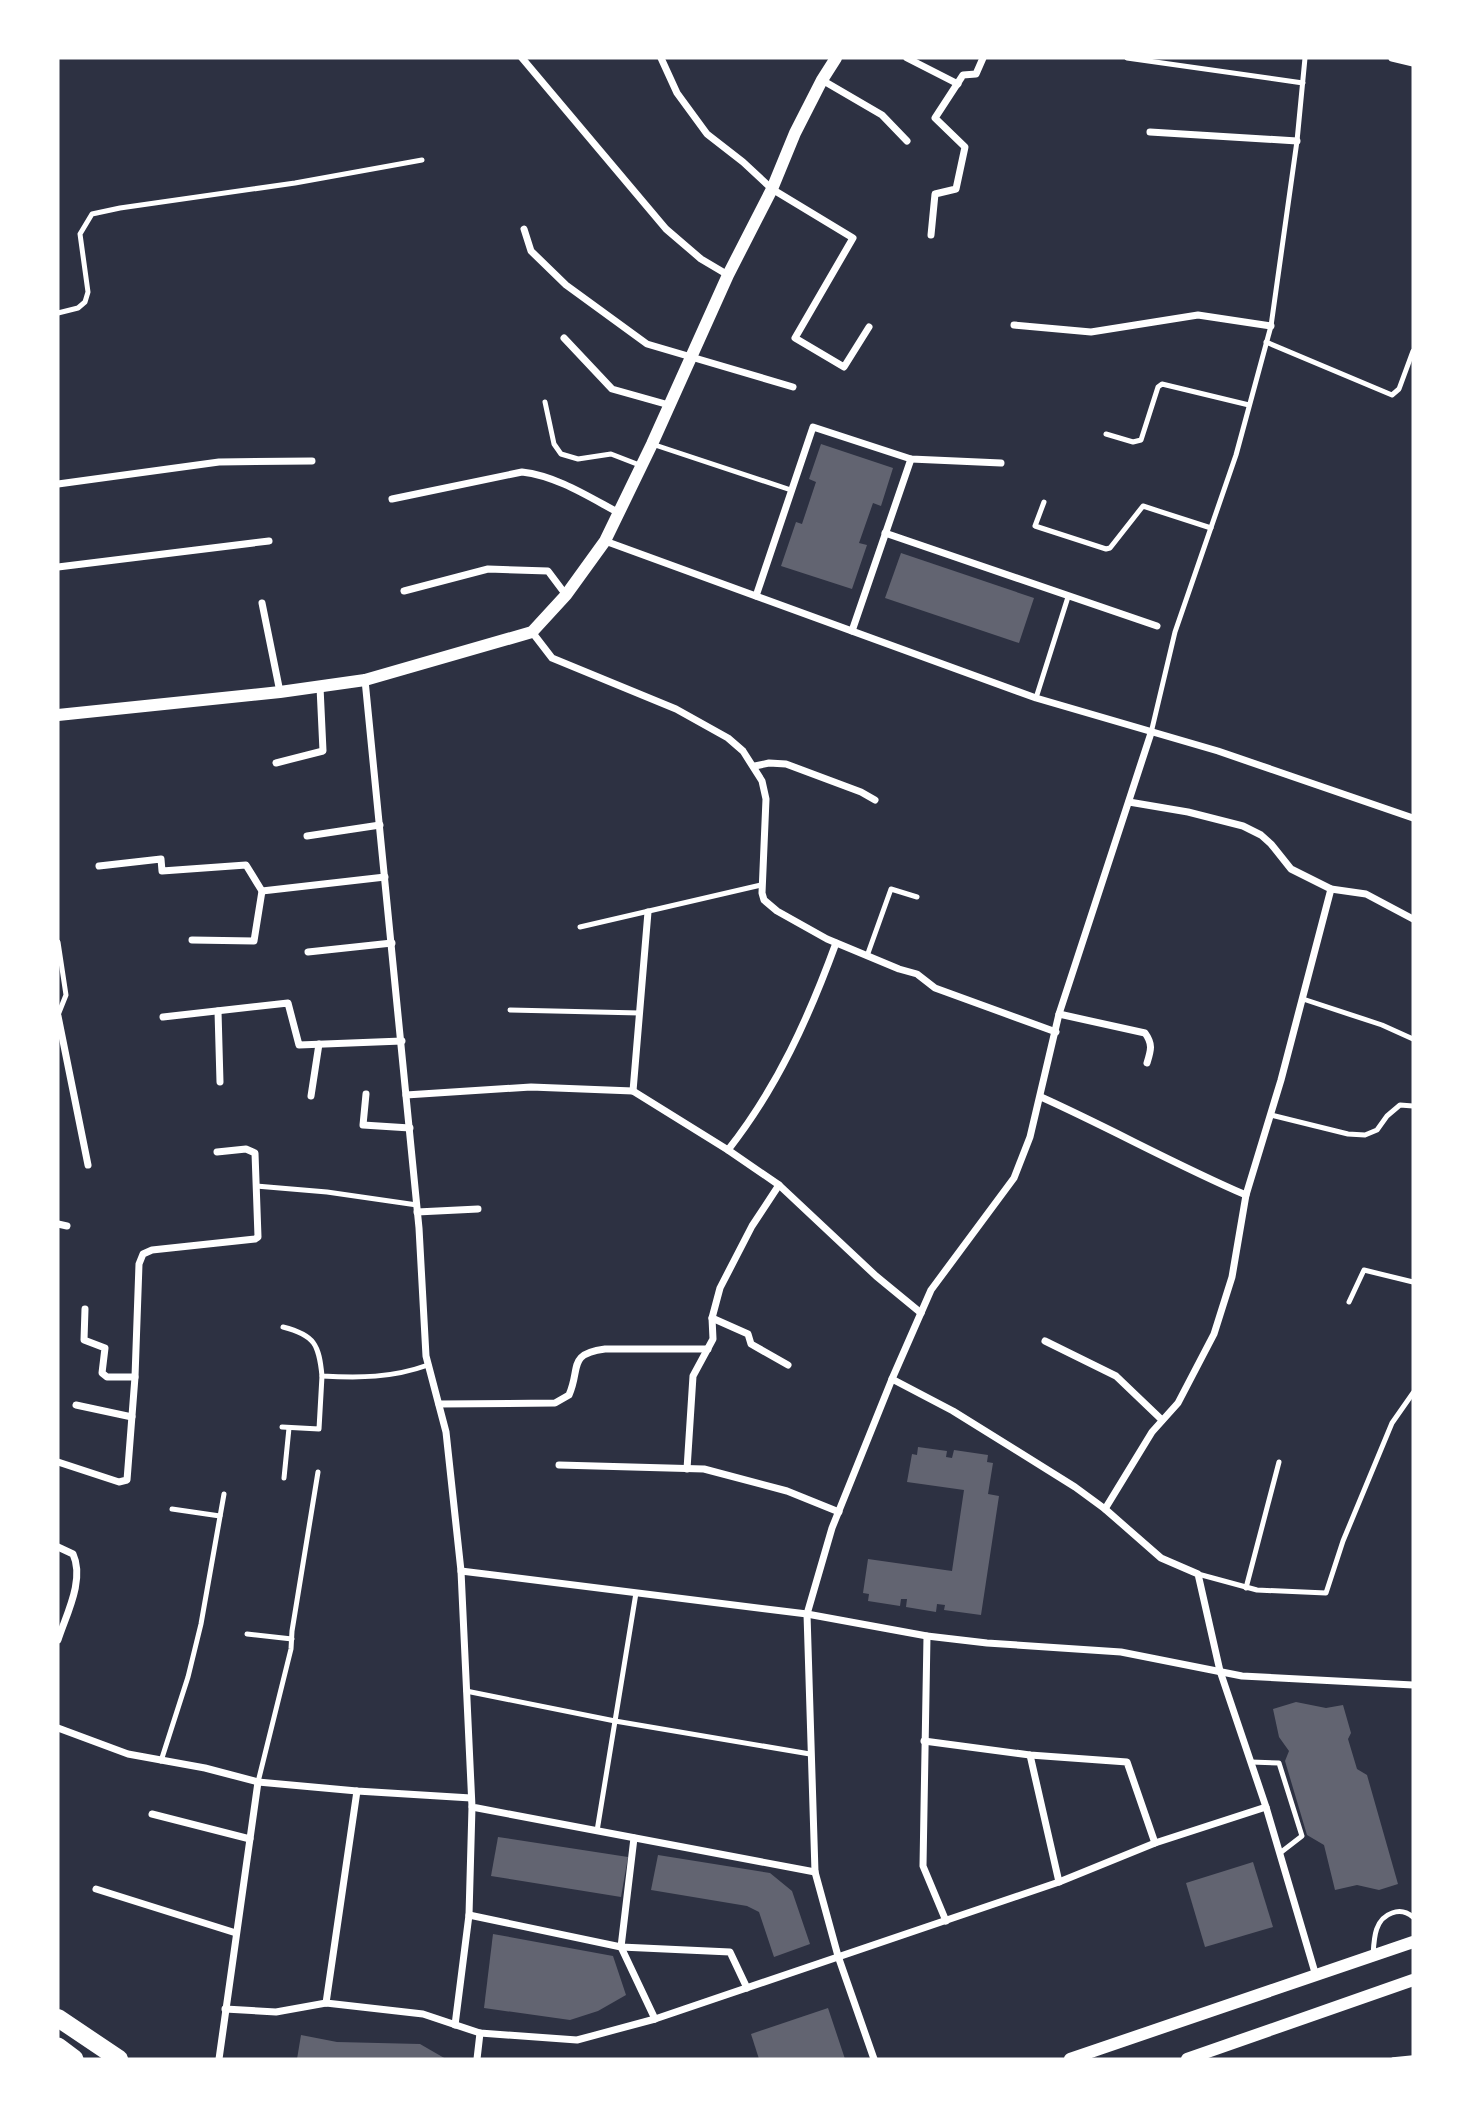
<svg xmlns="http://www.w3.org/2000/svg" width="1471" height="2117" viewBox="0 0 1471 2117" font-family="'Playfair Display',serif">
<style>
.building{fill:#626471}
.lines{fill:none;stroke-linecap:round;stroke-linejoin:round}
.path{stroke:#fff;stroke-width:3.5}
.service{stroke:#fff;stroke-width:5}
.minor{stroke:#fff;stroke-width:7}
.tertiary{stroke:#fff;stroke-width:12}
.primary{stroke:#fff;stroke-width:18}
.motorway{stroke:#fff;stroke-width:19}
</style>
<rect width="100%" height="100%" fill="#2d3142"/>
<!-- building -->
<g class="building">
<path d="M821,444l72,24 -12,38 -8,-3 -14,40 8,2 -15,44 -71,-23 15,-44 6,2 14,-42 -7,-3z"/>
<path d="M901,553l133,45 -15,45 -134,-45z"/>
<path d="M918,1447l29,4 -1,6 6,1 2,-8 34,5 -1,7 6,1 -5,31 11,2 -18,119 -37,-5 1,-5 -8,-1 -1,8 -30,-5 1,-8h-6l-1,7 -32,-5 1,-7 -6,-1 5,-34 84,12 12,-81 -57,-8 5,-28 5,1z"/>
<path d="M1296,1702l30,6 17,-3 8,28 -3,6 9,30 10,6 31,109 -19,6 -22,-5 -22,5 -11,-45 -17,-10 -22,-74 4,-10 -10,-14 -6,-28z"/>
<path d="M498,1837l130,20 -7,40 -130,-21z"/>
<path d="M658,1855l112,18 22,18 18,53 -36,13 -15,-45 -12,-6 -96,-16z"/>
<path d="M1253,1862l20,65 -68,20 -19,-64z"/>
<path d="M493,1934l120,22 13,39 -28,16 -28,9 -86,-12z"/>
<path d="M828,2008l17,51h-86l-8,-25z"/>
<path d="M301,2035l36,7 83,2 26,15h-149z"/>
</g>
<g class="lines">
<!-- path -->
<path class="path" d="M1393,2059l20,-2"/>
<!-- service -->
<g class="service">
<path d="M1127,58l176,25"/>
<path d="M58,313l20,-5 7,-6 3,-10 -8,-58 12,-20 28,-6 175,-25 127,-23"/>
<path d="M1266,342l126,53 7,-6 14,-38"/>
<path d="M545,402l9,42 7,10 17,5 33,-5 31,12"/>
<path d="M1106,434l27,8 8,-2 17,-53 4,-3 87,21"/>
<path d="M652,444l139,46"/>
<path d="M1044,502l-9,24 71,23 4,-1 33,-42 68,22"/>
<path d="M1036,698l32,-101"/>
<path d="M1151,733l24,-101 61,-177 35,-129 26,-185 8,-83"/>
<path d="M580,927l181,-42"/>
<path d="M58,942l8,53 -8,20"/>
<path d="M867,956l24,-67 26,8"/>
<path d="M1303,999l79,26 31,14"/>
<path d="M510,1010l130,3"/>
<path d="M1271,1115l77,19 17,1 12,-5 10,-14 13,-11 13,1"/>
<path d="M256,1186l71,6 90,13"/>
<path d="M1349,1302l15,-32 49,12"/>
<path d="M283,1327c32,8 36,18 39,49 37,2 70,2 106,-11"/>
<path d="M282,1427l37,2 3,-53"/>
<path d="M284,1478l5,-50"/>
<path d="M172,1509l48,7"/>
<path d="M1198,1574l59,16 69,3 17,-52 49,-118 21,-30"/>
<path d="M1246,1588l33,-126"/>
<path d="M247,1634l45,5"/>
<path d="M466,1691l149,30 195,33"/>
<path d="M161,1761l27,-84 13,-53 23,-130"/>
<path d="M1251,1762l28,1 23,73 -22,17"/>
<path d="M258,1782l33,-133 1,-18 26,-159"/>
<path d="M597,1831l39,-238"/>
<path d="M1373,1956c1,-16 1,-37 19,-43 8,-3 15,-1 21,4"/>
</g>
<!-- minor -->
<g class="minor">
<path d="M522,58l144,171 35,30 27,16"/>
<path d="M661,58l16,35 30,41 36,28 29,27 81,49 -58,100 49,29 25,-40"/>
<path d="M907,58l51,26"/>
<path d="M1392,58l21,5"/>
<path d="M822,80l60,35 25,26"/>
<path d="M1150,132l147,9"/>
<path d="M524,229l7,22 35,34 81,59 146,43"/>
<path d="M931,235l4,-41 21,-5 9,-42 -30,-29 28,-43 13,-1 7,-16"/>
<path d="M1014,325l77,7 107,-17 73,11"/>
<path d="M564,338l48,51 57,16"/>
<path d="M58,484l161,-22 93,-1"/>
<path d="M392,499l130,-27c35,4 67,25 97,41"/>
<path d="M885,533l272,93"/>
<path d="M605,541l431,157 182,53 195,67"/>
<path d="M58,567l211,-26"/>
<path d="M404,591l84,-22 60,2 18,24"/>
<path d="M756,596l57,-169 98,32 90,4"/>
<path d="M262,603l18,89"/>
<path d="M852,631l59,-172"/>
<path d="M532,632l20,26 124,51 52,29 15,13 19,30 4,18 -4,94 2,7 13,11 50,28 72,30 18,5 18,14 121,44"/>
<path d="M365,680l54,548 7,128 20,76 15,139 11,236 343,65"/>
<path d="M276,763l47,-12 -3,-64"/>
<path d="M755,766l14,-3 17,1 75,28 14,8"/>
<path d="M1129,802l59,10 55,14 18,9 10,9 20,25 40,20 35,5 47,25"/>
<path d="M307,836l73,-11"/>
<path d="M99,866l62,-7 1,12 84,-6 16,26 -8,50 -62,-1"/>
<path d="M262,891l123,-14"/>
<path d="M308,952l84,-9"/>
<path d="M218,1011l2,71"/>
<path d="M1059,1014l86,19c8,11 6,17 2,30"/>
<path d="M58,1016l30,149"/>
<path d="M163,1017l125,-14 11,42 103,-4"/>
<path d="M633,1091l15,-179"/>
<path d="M366,1094l-3,31 47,3"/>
<path d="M406,1095l125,-8 102,4 95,59 51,35 97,91 45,37"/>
<path d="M311,1096l8,-52"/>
<path d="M1041,1097c69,31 135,68 205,98"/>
<path d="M728,1150c49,-62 81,-133 108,-207"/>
<path d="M417,1212l61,-3"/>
<path d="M58,1224l9,2"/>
<path d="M85,1309l-1,31 21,8 -3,25 5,4h28"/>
<path d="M712,1318l36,16 3,10 37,21"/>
<path d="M1045,1341l71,35 46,44"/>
<path d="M892,1379l61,32 122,76 30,22 56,49 37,16 22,97 46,136 50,169"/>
<path d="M439,1404l116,-1 14,-8c12,-27 -2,-41 36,-46h103"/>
<path d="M76,1405l56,12"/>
<path d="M58,1462l61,20 8,-2 8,-103 4,-113 4,-10 9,-4 103,-11 3,-2 -3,-84 -9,-4 -29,3"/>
<path d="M559,1465l145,4 83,22 52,21"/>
<path d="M687,1469l6,-93 20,-37 -1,-21 8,-30 32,-62 27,-41"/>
<path d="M1105,1509l47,-77 26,-29 36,-69 18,-57 14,-82 35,-115 50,-191"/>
<path d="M58,1547l15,7c12,26 -7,61 -15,86"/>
<path d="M461,1571l346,43 120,22 60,7 134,9 121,24 171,9"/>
<path d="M927,1636l-4,230 23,55"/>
<path d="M58,1728l70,26 77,14 53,14 99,9 114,7"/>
<path d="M924,1741l106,14 97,7 28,81"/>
<path d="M1030,1755l29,127"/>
<path d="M152,1814l98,25"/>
<path d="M634,1838l-13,109 34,72"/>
<path d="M96,1889l140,44"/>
<path d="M469,1915l152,32 109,5 17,36"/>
<path d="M326,2003l31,-212"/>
<path d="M225,2009l51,3 50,-9 97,11 57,19 97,7 78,-21 404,-137 96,-39 111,-36"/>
<path d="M455,2025l14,-110 3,-108"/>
<path d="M219,2059l39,-277"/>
<path d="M477,2059l3,-26"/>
<path d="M874,2059l-36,-103 -23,-84 -8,-258 25,-86 60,-149 39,-89 83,-112 16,-41 29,-123 92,-281"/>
</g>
<!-- tertiary -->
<g class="tertiary">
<path d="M58,715l222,-23 85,-12 167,-48 34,-37 39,-54 47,-97 76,-169 44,-86 23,-56 27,-53 14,-22"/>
<path d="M1070,2059l343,-117"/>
<path d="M1187,2059l226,-79"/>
</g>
<!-- primary -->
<path class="primary" d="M58,2018l61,41"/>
<!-- motorway -->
<path class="motorway" d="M58,2047l16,12"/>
</g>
<!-- border -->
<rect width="1471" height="2117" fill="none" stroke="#ffffff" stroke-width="119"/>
</svg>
